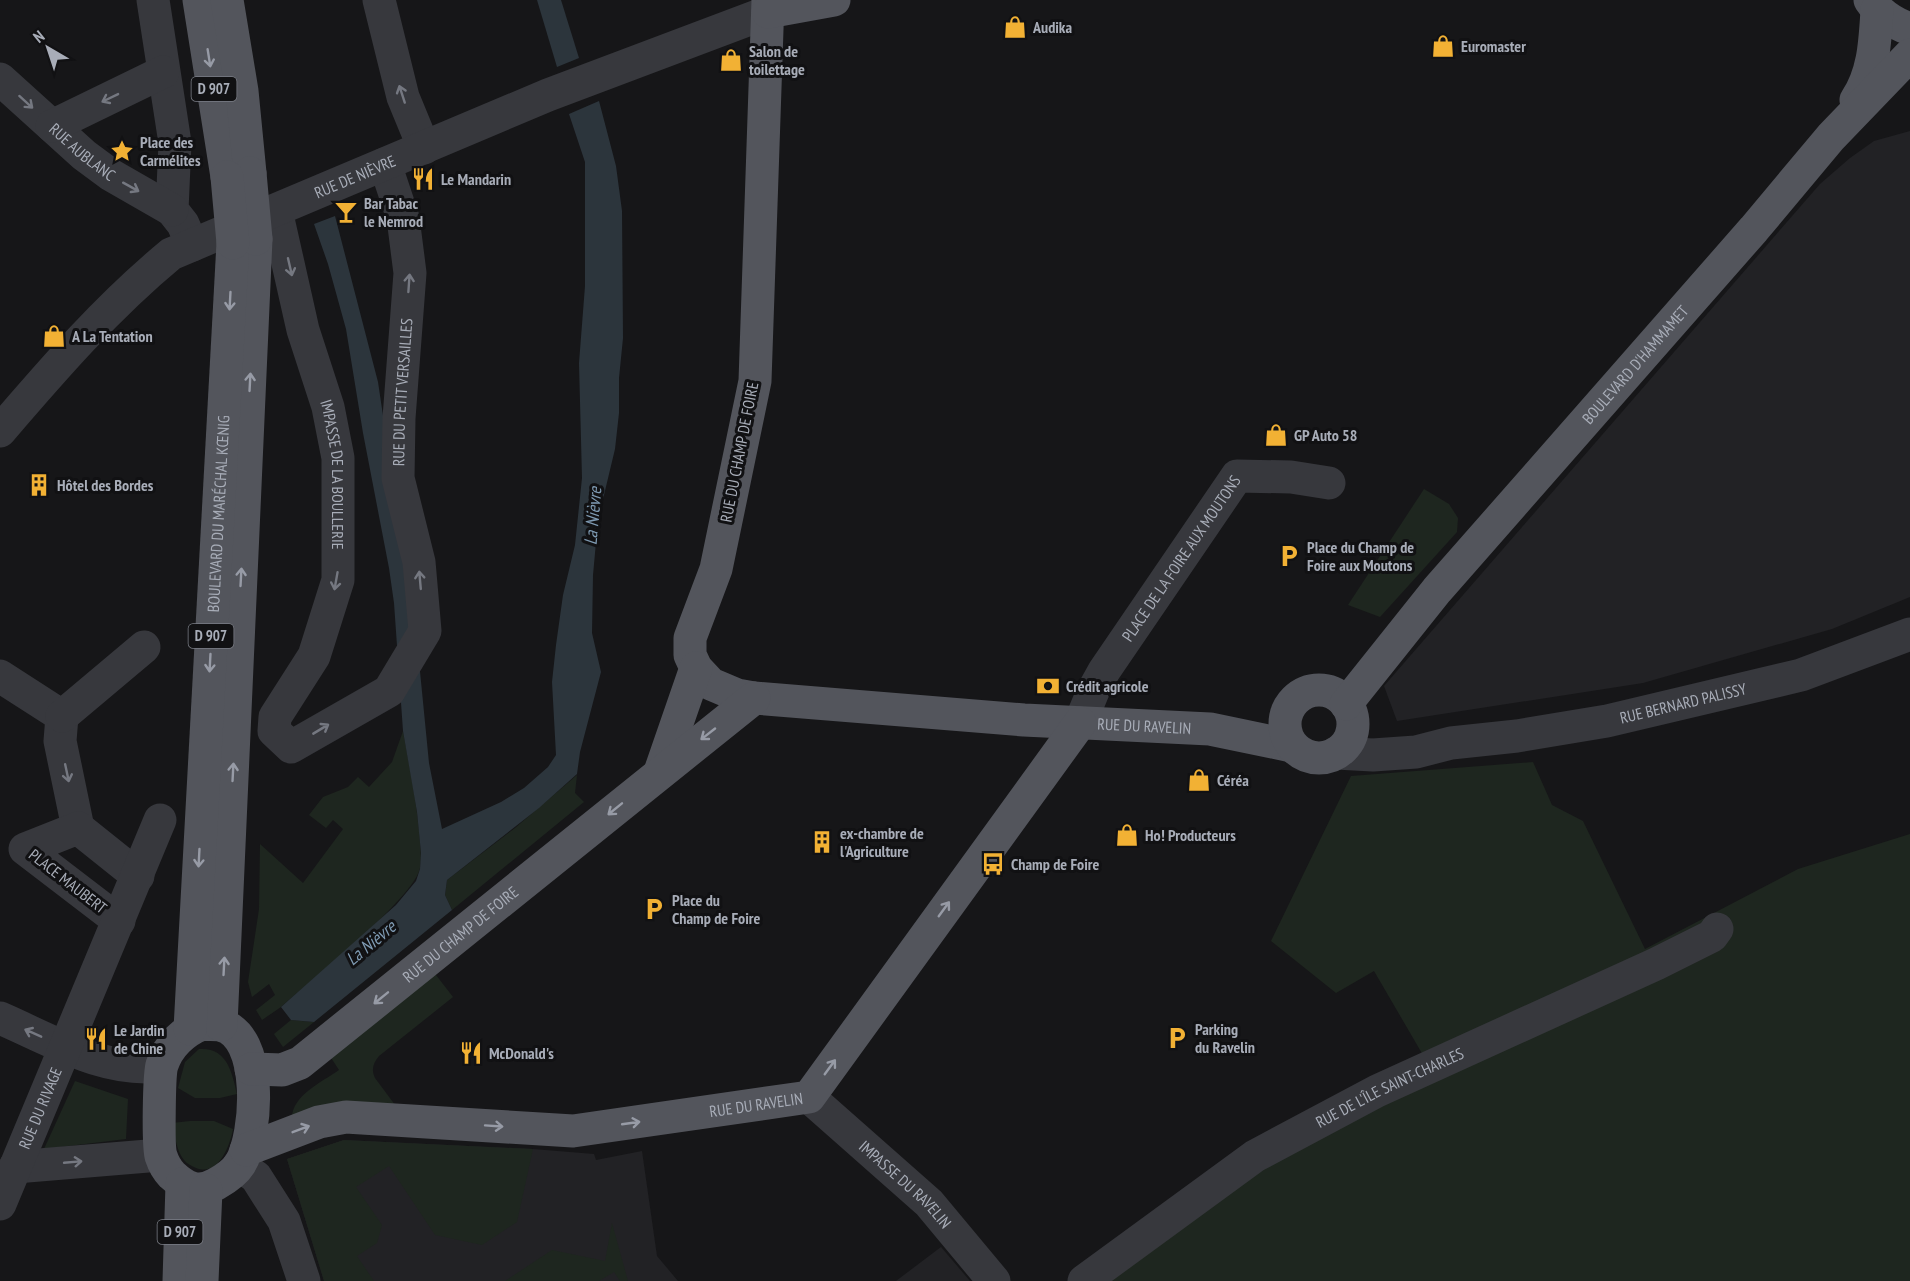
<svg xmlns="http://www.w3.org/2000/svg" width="1910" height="1281" viewBox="0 0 1910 1281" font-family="'PT Sans Narrow',sans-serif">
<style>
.built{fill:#222225}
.green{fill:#1e261f}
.water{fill:#2c353c}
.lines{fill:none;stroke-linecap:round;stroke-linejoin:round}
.minor{stroke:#37383d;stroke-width:33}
.major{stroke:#53555c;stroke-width:33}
.major-bridge{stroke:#53555c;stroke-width:33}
.oneway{stroke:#979ba6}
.oneway2{stroke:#757881}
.labels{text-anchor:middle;stroke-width:6;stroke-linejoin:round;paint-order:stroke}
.shield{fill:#111113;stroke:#7b7e86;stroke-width:1.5}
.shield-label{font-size:15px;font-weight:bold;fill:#a8adb8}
.poi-label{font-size:16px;font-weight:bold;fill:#a8adb8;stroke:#111113;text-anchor:start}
.street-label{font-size:16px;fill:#a8adb8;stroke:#111113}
.water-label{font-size:18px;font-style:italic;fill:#7f9bb3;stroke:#111113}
</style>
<rect width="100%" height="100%" fill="#161618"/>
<!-- built -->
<g class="built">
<path d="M1910,131v466l-78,32 -189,54 -246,38 -13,-35 436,-502 30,-26 24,-17z"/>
<path d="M344,1140l189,9 61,5 2,6 46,-9 15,105 21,25h-354l-37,-122z"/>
<path d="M941,1247l29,34h-74z"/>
</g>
<!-- green -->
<g class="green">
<path d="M1424,489l25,15 9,14 -1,14 -77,85 -32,-12z"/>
<path d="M403,731c6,34 13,67 16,100 1,12 3,25 1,37 -5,29 -112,115 -139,139l-19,13 -6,-10 19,-15 -6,-11 -17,13 -4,-15 11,-73 1,-65 43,39 40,-54 -10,-9 -7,8 -17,-13 14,-18 25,-10 10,-10 11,10 23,-25z"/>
<path d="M1533,762l19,43 31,16 62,128 153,-80 112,-35v447h-807l167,-122 164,-85 -60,-103 -38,22 -65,-52 80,-165z"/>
<path d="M577,775l-2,18 9,9 -132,108 -7,-15 2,-15 68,-52z"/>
<path d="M429,966l24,31 -74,59c-6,7 -8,14 -4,22l26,35 -109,6c-1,-23 30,-37 47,-49l-13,-20z"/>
<path d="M291,1020l23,2 -31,25 -9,-13z"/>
<path d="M199,1049c28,-2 33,23 38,45l-17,4h-25l-17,-10 7,-26z"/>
<path d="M75,1081l53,18 -2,40 -82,10z"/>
<path d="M190,1121h24l19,8c-3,17 -15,48 -37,39 -4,-2 -9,-4 -12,-8 -8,-10 -9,-25 -12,-37z"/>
<path d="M344,1140l189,9 -16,73 -35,23 -47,-10 -46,-69 -33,21 26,38 -5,18 -20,13 17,25h-50l-37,-122z"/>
<path d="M612,1223l16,58h-8l-6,-9 -15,9h-94l47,-31 53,11z"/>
</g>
<!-- water -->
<g class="water">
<path d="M537,0h24l18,58 -22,9z"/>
<path d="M599,101l17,65 6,45 1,127 -4,40v35l-4,36 -17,71 -5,55 -1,58 9,39 -21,80 -3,22 -38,34 -92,72 -2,15 7,15 -138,112 -23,-2 -10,-13 115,-102 20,-24 4,-12 1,-16 -4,-41 -14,-81 -9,-128 -5,-35 -26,-135 -17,-104 -18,-65 -14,-40 21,-8 43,166 40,269 11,112 13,66 59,-27 23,-14 24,-21 8,-12 -4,-73 4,-37 7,-50 12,-50 7,-67 -3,-115 6,-77v-124l-16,-48z"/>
</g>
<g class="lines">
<!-- minor -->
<g class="minor">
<path d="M153,0l22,143 -3,67 11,14 9,21"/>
<path d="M379,0l24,97 21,51"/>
<path id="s1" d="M0,79l84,76 27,20 61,35"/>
<path d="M52,126l111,-54"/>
<path id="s2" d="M276,210l27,120 25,77 10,51v122l-24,76 -39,61 -1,14 17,16 98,-56 36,-60 -6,-69 -21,-84 1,-60 11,-145 -7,-55 -18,-54"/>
<path id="s3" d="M0,431c54,-63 107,-124 171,-177l377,-159 220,-83"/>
<path d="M0,676l62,40"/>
<path d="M62,716l-2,25 18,87"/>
<path d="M62,716l82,-69"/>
<path id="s4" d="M1080,723l14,-34 10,-18 133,-195 54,1 38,6"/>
<path id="s5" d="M1336,753l37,2 43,-3 35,-9 66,-7 90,-15 194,-46 109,-41"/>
<path d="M119,921l-94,-72 53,-21 60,48"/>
<path d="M0,1018c51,22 104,55 161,48"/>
<path id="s6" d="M809,1097l120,106 65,78"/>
<path d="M239,1165l17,12 28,44 20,60"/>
<path d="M15,1167l145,-12"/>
<path id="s7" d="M0,1204l160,-384"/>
<path id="s8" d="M1084,1281l171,-125 122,-65 279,-127 56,-28 5,-7"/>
</g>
<!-- major -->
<g class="major">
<path d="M199,0l28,177"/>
<path d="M227,0l15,91 8,82"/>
<path id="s9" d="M768,0l-13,381 -39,188 -26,69v17l6,13 15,16 26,11 17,3 270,22 186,9 82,17"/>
<path d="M1870,0c10,15 23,23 40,29"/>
<path d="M768,12l66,-12"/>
<path d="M1856,100c18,-27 19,-58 21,-90"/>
<circle cx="1319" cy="724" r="34"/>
<path id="s10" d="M1346,704l91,-114 317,-361 77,-92 79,-82"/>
<path d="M660,772l36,-104"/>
<path d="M202,1024c5,1 12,0 18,1 44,9 38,110 20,139 -5,8 -15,15 -24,20 -18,10 -30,4 -44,-9 -5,-5 -9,-13 -11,-19 -3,-9 -2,-82 1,-91 6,-19 22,-34 40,-41z"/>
<path d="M221,1025l35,-786"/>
<path id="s11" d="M190,1029l43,-786"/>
<path id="s12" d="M251,1069l31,1 18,-7 454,-365"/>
<path id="s13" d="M246,1150l73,-28 27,-5 227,14 236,-34 271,-374"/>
<path d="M179,1281l3,-97"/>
<path d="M202,1281l4,-91"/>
</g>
<!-- major-bridge -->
<g class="major-bridge">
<path d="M250,173l6,66"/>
<path d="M227,177l6,66"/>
</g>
</g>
<!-- one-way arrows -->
<defs><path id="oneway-shaft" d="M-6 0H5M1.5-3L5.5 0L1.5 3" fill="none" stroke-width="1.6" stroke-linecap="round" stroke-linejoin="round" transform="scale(1.5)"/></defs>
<g class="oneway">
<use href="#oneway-shaft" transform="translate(209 58) rotate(81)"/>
<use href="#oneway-shaft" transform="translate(230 301) rotate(93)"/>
<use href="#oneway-shaft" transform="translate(250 382) rotate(-87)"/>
<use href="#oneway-shaft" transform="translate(241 577) rotate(-87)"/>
<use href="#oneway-shaft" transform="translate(210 663) rotate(93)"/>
<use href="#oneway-shaft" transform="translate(708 734) rotate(142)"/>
<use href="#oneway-shaft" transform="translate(233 772) rotate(-87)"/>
<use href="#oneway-shaft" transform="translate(615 809) rotate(141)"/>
<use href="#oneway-shaft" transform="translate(199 858) rotate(93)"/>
<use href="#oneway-shaft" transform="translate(944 909) rotate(-54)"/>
<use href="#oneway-shaft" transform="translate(224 966) rotate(-87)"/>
<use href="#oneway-shaft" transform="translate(381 998) rotate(141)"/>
<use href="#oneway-shaft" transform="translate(830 1067) rotate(-54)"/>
<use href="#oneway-shaft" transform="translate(631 1123) rotate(-8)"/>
<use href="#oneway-shaft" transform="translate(494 1126) rotate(4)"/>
<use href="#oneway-shaft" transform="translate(301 1129) rotate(-21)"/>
</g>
<g class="oneway2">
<use href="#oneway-shaft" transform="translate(402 94) rotate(-108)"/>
<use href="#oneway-shaft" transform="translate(110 98) rotate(154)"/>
<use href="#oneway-shaft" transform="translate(26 102) rotate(42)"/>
<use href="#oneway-shaft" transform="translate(131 187) rotate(29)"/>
<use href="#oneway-shaft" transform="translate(290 267) rotate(77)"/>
<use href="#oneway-shaft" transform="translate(409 283) rotate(-86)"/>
<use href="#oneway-shaft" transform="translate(420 580) rotate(-95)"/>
<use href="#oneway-shaft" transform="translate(336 581) rotate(100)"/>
<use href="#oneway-shaft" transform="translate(321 729) rotate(-31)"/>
<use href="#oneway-shaft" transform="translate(67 773) rotate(78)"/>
<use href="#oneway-shaft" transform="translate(33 1033) rotate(-156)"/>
<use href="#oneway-shaft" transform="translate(73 1162) rotate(-5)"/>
</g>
<!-- icons -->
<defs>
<g id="shop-bare" transform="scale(1.8)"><path d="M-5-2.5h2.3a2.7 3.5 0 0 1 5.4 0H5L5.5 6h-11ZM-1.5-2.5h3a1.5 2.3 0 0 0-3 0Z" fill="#f2b134" stroke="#111113" stroke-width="2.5" paint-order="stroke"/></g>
<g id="sight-bare" transform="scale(1.8)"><path d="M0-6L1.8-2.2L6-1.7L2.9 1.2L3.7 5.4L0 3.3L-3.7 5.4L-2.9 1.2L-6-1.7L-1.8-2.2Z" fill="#f2b134" stroke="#111113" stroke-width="2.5" paint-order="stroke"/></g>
<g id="restaurant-bare" transform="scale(1.8)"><path d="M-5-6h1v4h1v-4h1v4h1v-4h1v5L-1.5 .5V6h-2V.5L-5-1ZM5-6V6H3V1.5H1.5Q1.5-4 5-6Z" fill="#f2b134" stroke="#111113" stroke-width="2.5" paint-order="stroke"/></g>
<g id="bar-bare" transform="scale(1.8)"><path d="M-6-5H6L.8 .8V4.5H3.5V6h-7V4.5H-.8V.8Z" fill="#f2b134" stroke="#111113" stroke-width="2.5" paint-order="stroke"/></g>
<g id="building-bare" transform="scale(1.8)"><path d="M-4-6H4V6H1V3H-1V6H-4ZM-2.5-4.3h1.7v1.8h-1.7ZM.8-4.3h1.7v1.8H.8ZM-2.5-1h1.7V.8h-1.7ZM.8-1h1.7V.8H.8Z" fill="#f2b134" stroke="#111113" stroke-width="2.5" paint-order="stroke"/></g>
<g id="parking-bare" transform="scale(1.8)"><path d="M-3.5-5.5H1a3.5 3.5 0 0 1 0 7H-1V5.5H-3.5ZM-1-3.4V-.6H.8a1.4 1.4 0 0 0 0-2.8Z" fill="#f2b134" stroke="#111113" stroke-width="2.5" paint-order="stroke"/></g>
<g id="bank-bare" transform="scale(1.8)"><path d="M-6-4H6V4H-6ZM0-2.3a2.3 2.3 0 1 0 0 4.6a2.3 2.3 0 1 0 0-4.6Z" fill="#f2b134" stroke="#111113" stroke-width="2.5" paint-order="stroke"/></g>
<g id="bus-bare" transform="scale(1.8)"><path d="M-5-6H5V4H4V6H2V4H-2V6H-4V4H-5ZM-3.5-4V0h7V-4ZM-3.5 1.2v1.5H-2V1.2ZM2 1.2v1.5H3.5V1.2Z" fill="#f2b134" stroke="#111113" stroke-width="2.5" paint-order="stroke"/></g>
</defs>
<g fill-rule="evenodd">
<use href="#shop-bare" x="1015" y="27"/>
<use href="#shop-bare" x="1443" y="46"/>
<use href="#shop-bare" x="731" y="60"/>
<use href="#sight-bare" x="122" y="151"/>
<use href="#restaurant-bare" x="423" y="179"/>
<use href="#bar-bare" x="346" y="212"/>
<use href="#shop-bare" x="54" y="336"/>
<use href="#shop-bare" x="1276" y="435"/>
<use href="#building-bare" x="39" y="485"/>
<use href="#parking-bare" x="1289" y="556"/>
<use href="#bank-bare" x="1048" y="686"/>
<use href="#shop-bare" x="1199" y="780"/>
<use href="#shop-bare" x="1127" y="835"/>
<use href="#building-bare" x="822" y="842"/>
<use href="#bus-bare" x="993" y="864"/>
<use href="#parking-bare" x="654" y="909"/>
<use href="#parking-bare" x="1177" y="1038"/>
<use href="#restaurant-bare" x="96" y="1039"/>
<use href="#restaurant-bare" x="471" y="1053"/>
</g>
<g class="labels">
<!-- shield labels -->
<g class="shield">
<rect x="191.5" y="77" width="45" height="24" rx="4.5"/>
<rect x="188.5" y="624" width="45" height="24" rx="4.5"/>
<rect x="157.5" y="1220" width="45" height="24" rx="4.5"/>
</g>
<g class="shield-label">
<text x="214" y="94">D 907</text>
<text x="211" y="641">D 907</text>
<text x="180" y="1237">D 907</text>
</g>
<!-- poi labels -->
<g class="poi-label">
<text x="1033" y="33">Audika</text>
<text x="1461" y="52">Euromaster</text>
<text x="749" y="57">Salon de<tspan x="749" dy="18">toilettage</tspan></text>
<text x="140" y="148">Place des<tspan x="140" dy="18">Carmélites</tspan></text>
<text x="441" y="185">Le Mandarin</text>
<text x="364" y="209">Bar Tabac<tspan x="364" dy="18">le Nemrod</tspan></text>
<text x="72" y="342">A La Tentation</text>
<text x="1294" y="441">GP Auto 58</text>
<text x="57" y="491">Hôtel des Bordes</text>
<text x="1307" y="553">Place du Champ de<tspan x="1307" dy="18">Foire aux Moutons</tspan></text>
<text x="1066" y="692">Crédit agricole</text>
<text x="1217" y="786">Céréa</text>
<text x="840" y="839">ex-chambre de<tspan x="840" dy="18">l'Agriculture</tspan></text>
<text x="1145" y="841">Ho! Producteurs</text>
<text x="1011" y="870">Champ de Foire</text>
<text x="672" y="906">Place du<tspan x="672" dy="18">Champ de Foire</tspan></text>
<text x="1195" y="1035">Parking<tspan x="1195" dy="18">du Ravelin</tspan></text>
<text x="114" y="1036">Le Jardin<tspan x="114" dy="18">de Chine</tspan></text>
<text x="489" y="1059">McDonald's</text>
</g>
<!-- street labels -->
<g class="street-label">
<text dy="6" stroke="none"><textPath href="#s1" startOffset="110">RUE AUBLANC</textPath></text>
<text dy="6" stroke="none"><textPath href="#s3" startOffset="446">RUE DE NIÈVRE</textPath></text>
<text dy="6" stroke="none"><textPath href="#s10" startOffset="446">BOULEVARD D'HAMMAMET</textPath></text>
<text dy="6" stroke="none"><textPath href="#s2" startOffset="992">RUE DU PETIT VERSAILLES</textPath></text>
<text transform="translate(739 452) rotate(-79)" y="6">RUE DU CHAMP DE FOIRE</text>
<text dy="6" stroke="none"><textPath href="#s2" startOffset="272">IMPASSE DE LA BOULLERIE</textPath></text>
<text dy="6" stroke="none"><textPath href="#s11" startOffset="516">BOULEVARD DU MARÉCHAL KŒNIG</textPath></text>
<text dy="6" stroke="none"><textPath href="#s4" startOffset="194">PLACE DE LA FOIRE AUX MOUTONS</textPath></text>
<text dy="6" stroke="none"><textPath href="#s5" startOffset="352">RUE BERNARD PALISSY</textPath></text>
<text dy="6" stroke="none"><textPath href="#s9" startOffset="1137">RUE DU RAVELIN</textPath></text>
<text transform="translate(68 881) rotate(38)" y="6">PLACE MAUBERT</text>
<text dy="6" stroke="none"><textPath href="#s12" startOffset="256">RUE DU CHAMP DE FOIRE</textPath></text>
<text dy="6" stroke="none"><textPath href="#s8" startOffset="363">RUE DE L'ÎLE SAINT-CHARLES</textPath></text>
<text dy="6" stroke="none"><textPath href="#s13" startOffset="518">RUE DU RAVELIN</textPath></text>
<text dy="6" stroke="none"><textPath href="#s7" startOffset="104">RUE DU RIVAGE</textPath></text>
<text dy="6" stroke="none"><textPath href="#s6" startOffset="130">IMPASSE DU RAVELIN</textPath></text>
</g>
<!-- water labels -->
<g class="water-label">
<text transform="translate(593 516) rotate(-85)" y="6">La Nièvre</text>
<text transform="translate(371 943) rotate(-40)" y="6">La Nièvre</text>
</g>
</g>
<!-- north arrow -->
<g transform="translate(48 48) rotate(321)" stroke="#111113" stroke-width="4.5" paint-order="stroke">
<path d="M0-4.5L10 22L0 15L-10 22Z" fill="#a8adb8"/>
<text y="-9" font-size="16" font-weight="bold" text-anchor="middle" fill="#a8adb8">N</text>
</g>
</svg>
